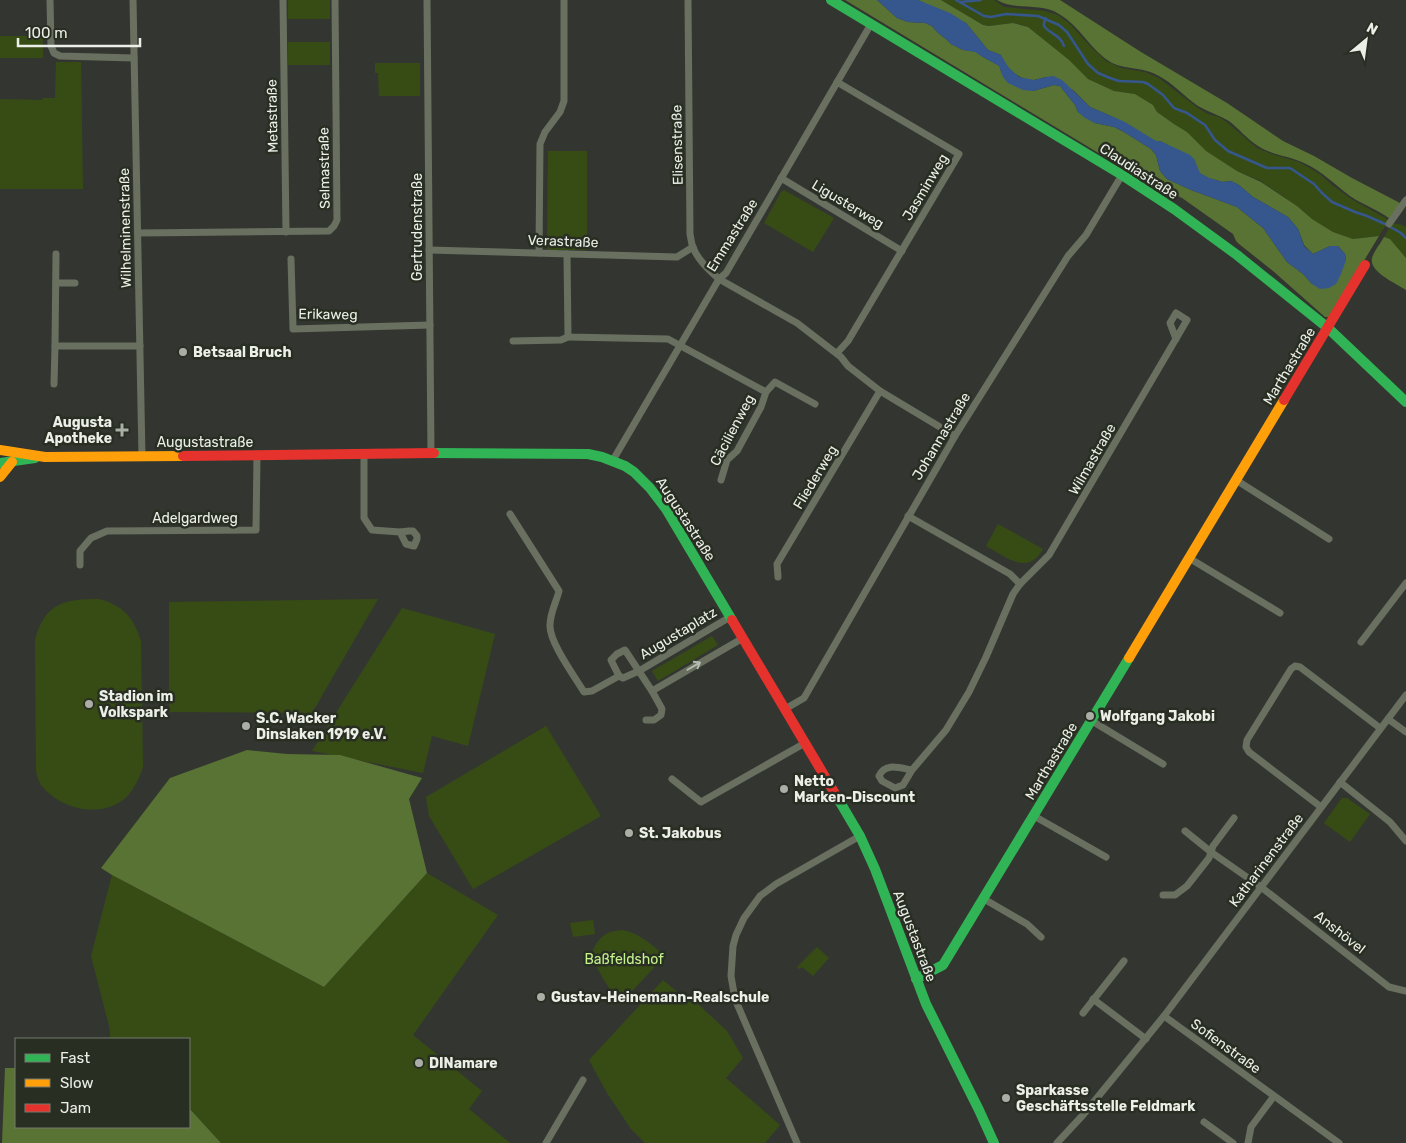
<svg xmlns="http://www.w3.org/2000/svg" width="1406" height="1143" viewBox="0 0 1406 1143" font-family="Rubik,sans-serif">
<style>
.green{fill:#374c15}
.forest{fill:#587333}
.water{fill:#35578d}
.lines{fill:none;stroke-linecap:round;stroke-linejoin:round}
.stream{stroke:#35578d;stroke-width:2.5}
.street{stroke:#697060;stroke-width:7}
.fast{stroke:#30b455;stroke-width:10}
.slow{stroke:#ff9f0a;stroke-width:10}
.jam{stroke:#e5322d;stroke-width:10}
.oneway{stroke:#b7bcb1}
.poi-dot{fill:#abaea7;stroke:#292e23;stroke-width:2}
.labels{text-anchor:middle;stroke-width:5;stroke-linejoin:round;paint-order:stroke}
.street-label{font-size:14px;fill:#ebefe7;stroke:#292e23}
.poi-label{font-size:14px;font-weight:bold;fill:#ebefe7;stroke:#292e23;text-anchor:start}
.park-label{font-size:14px;fill:#c4f28d;stroke:#292e23}
</style>
<rect width="100%" height="100%" fill="#333630"/>
<!-- green -->
<g class="green">
<rect x="288" y="0" width="42" height="19"/>
<path d="M941,0h53l10,7 41,4 13,4 12,9 20,22 16,15 15,7 24,4 14,6 39,30 10,6 11,3 9,6 29,25 15,6 27,8 11,6 11,7 11,10 21,15 36,20 -10,16 -26,3 -20,-7 -21,-13 -15,-13 -36,-25 -24,-10 -32,-20 -18,-19 -13,-8 -17,-12 -4,-7 -18,-11 -21,-3 -26,-12 -60,-52c-17,-8 -29,1 -45,-2z"/>
<rect x="0" y="36" width="43" height="22"/>
<rect x="288" y="42" width="42" height="23"/>
<path d="M56,62h25l2,127h-83v-90l42,1 1,-2h12z"/>
<path d="M375,63h45v33h-41l-1,-23h-3z"/>
<path d="M548,151h39v99h-40z"/>
<path d="M784,190l50,28 -21,34 -49,-29 17,-31z"/>
<path d="M1392,223l10,2 4,2v31l-16,-19 -6,-2z"/>
<path d="M998,524l45,25c-15,28 -38,7 -57,-3z"/>
<path d="M99,599c25,7 34,18 42,42l2,126c-4,12 -10,25 -20,33 -24,18 -63,9 -81,-14 -3,-3 -4,-9 -6,-14l-1,-132c10,-37 29,-41 64,-41z"/>
<path d="M378,599l-66,114 -143,-1v-110z"/>
<path d="M402,608l93,26 -27,112 -36,-10 -9,37 -111,-22z"/>
<path d="M712,636l6,9 -60,36 -6,-10z"/>
<path d="M546,726l55,90 -128,73 -44,-73 -3,-19z"/>
<path d="M1342,798h5l23,16 -20,28 -26,-19z"/>
<path d="M427,873l71,42 -85,120 69,56 -13,18 41,34h-289l-32,-35v-69h-79v-9l-19,-74 21,-81 212,112z"/>
<path d="M593,920l2,14 -22,3 -3,-14z"/>
<path d="M622,930c18,3 30,15 43,26l-46,49 -25,-42c-6,-11 5,-27 16,-31 4,-1 8,-1 12,-2z"/>
<path d="M817,947l12,11 -16,18 -11,-9 -3,2 -2,-2z"/>
<path d="M663,980l26,22 8,1 30,28 16,27 -17,20 54,47 -15,18h-120l-14,-14 -24,-36 -18,-33z"/>
</g>
<!-- forest -->
<g class="forest">
<path d="M845,0h32l20,18 11,4 17,1 7,3 5,6 10,8 4,4 12,6 12,1 8,6 17,9 1,6 32,19 21,-6 6,1 15,19 3,7 17,11 19,4 10,5 27,17 5,6 4,16 7,8 24,11 46,17 26,21 24,34 16,12 9,10 34,-24 -1,-6 -7,-8h-8l-17,8 -9,-9 -6,-16 -10,-12 -35,-20 -14,-12 -8,-4 -8,1 -15,-4 -9,-5 -5,-14 -34,-18h-4l-5,-2 -40,-23 -21,-9 -17,-17 -27,-13c-4,1 -8,2 -12,3 -15,1 -28,-12 -33,-25l-13,-5 -22,-27 -48,-23h23l42,25 6,1 24,-3 15,4 41,33 19,19 26,12 21,3 18,11 4,7 17,12 13,8 19,19 31,20 24,11 36,24 15,13 21,13 20,7 26,-3 -48,79 -1,2h-5l-52,-46 -34,-27 -3,-3 -3,-7 -51,-36 -4,-2 -10,-1z"/>
<path d="M997,0h63l81,52 86,51 56,38 31,15 38,22 48,25 -10,16c-13,-10 -27,-14 -40,-23 -15,-11 -28,-25 -46,-33 -15,-7 -33,-8 -46,-17 -11,-7 -19,-17 -29,-25 -10,-6 -21,-9 -31,-15 -13,-9 -24,-22 -39,-30 -14,-9 -32,-6 -47,-13 -21,-12 -32,-37 -53,-49 -18,-12 -44,-3 -62,-14z"/>
<path d="M1384,237l6,2 16,19v32c-10,-7 -37,-18 -34,-32 2,-7 9,-15 12,-21z"/>
<path d="M247,750l40,4 53,1 82,23 -13,21 18,74 -103,114 -212,-112 -11,-7 69,-90z"/>
<path d="M5,1068h11v59h173v-19l32,35h-219z"/>
</g>
<!-- water -->
<path class="water" d="M877,0h41l32,13 16,10 22,27 13,5 7,12 11,10 15,3 12,-3 7,-1 9,4 28,27 35,15 31,19h4l30,14 4,4 6,14 9,5 14,4 8,-1 8,4 14,12 35,20 10,12 6,17 9,8 17,-8h8l7,8 1,6 -5,14 -5,10 -7,4 -9,1 -8,-5 -9,-10 -16,-12 -24,-34 -26,-21 -46,-17 -24,-11 -7,-8 -4,-16 -5,-6 -27,-17 -10,-5 -19,-4 -10,-5 -7,-6 -3,-7 -15,-19 -6,-1 -21,6 -10,-1 -15,-7 -5,-6 -4,-11 -16,-9 -8,-5 -12,-2 -12,-6 -4,-4 -10,-8 -5,-6 -7,-3 -17,-1 -11,-4z"/>
<g class="lines">
<!-- stream -->
<g class="stream">
<path d="M956,0l28,16 7,1 15,-3 32,2 21,9 8,7 21,32 10,9 12,5 9,3 24,1 5,2 15,11 11,13 13,5 18,12 10,15 13,11 39,17h23l24,16 8,9 10,9 23,10 12,4 18,8 16,9 5,5"/>
<path d="M960,2l21,-2"/>
<path d="M1046,18c-1,2 -3,6 -2,8 3,6 17,9 20,20"/>
</g>
<!-- street -->
<g class="street">
<path d="M50,0l1,46 3,7 6,3 74,2"/>
<path d="M133,0l9,456"/>
<path d="M283,0l3,232"/>
<path d="M427,0l4,453"/>
<path d="M688,0l2,234c1,4 1,9 3,13 4,12 16,23 26,32l78,44 44,34 7,9 32,25 75,45"/>
<path d="M781,178l121,73"/>
<path d="M1389,224l17,-24"/>
<path d="M138,233l191,-2 5,-5 3,-6 -2,-220"/>
<path d="M429,250l248,7 16,-10"/>
<path d="M539,253l1,-109 5,-12 15,-20 4,-11v-101"/>
<path d="M567,254l1,83 100,2 98,53 -5,15 -24,44 -10,9 -6,20"/>
<path d="M291,259l2,70 137,-4"/>
<path d="M56,283h19"/>
<path d="M513,341l48,-1 7,-3"/>
<path d="M55,346l1,-92"/>
<path d="M837,353l11,-12 111,-187 -122,-72"/>
<path d="M54,384l1,-38h85"/>
<path d="M766,392l9,-10 40,22"/>
<path d="M364,454v64l8,12 28,2 9,-1h4l4,5v3l-3,7 -8,-2 -6,-12"/>
<path d="M613,460l106,-181 7,-6 145,-249"/>
<path d="M1236,480l93,59"/>
<path d="M510,514l49,77c-3,12 -9,22 -9,34 -1,17 25,52 34,67l8,-1 27,-15 4,2 16,-7 91,-54"/>
<path d="M908,516l102,58 10,10"/>
<path d="M1189,558l91,55"/>
<path d="M80,565v-14l11,-13 16,-7 149,-1 1,-75"/>
<path d="M778,577l-1,-13 103,-173"/>
<path d="M1361,642l45,-59"/>
<path d="M619,676l-8,-16 6,-6 8,-4 27,41 10,18 -1,6 -7,5h-8"/>
<path d="M652,691l91,-53"/>
<path d="M785,709l19,-11 151,-262 113,-180 18,-21 36,-60"/>
<path d="M1388,719l18,13"/>
<path d="M1092,721l71,43"/>
<path d="M912,770c-12,-2 -27,-8 -33,6l3,5 13,7 8,-3 9,-15 34,-40 23,-38 17,-35 27,-63 7,-10 29,-29 138,-235 -11,-7 -6,10 6,16"/>
<path d="M672,779l29,23 104,-59"/>
<path d="M1340,782l50,40 16,19"/>
<path d="M1321,807l-72,-55 -3,-5 1,-7 44,-71 4,-3 5,1 80,61"/>
<path d="M1034,816l72,41"/>
<path d="M1185,831l26,21 50,35 128,100 17,4"/>
<path d="M1163,895h12l12,-9 22,-28 4,-12 21,-28"/>
<path d="M984,899l43,25 14,13"/>
<path d="M1093,999l53,40"/>
<path d="M1083,1013l41,-52"/>
<path d="M1164,1016l175,127"/>
<path d="M1204,1122l29,21"/>
<path d="M546,1143l37,-63"/>
<path d="M797,1143l-62,-144 -4,-23 2,-30 3,-11 8,-17 16,-22 16,-12 84,-48"/>
<path d="M1057,1143l26,-28 81,-99 242,-321"/>
<path d="M1248,1143l3,-16 23,-31"/>
</g>
<!-- fast -->
<g class="fast">
<path d="M831,0l291,175 52,34 63,46 91,73 78,74"/>
<path d="M434,453l154,1 14,3 23,9 9,6 16,16 16,21 66,111"/>
<path d="M0,463l35,-5"/>
<path d="M837,797l23,39 15,33 51,135 53,106 15,33"/>
<path d="M916,979l27,-14 186,-307"/>
</g>
<!-- slow -->
<g class="slow">
<path d="M0,450l45,7 138,-1"/>
<path d="M0,477l12,-15"/>
<path d="M1129,658l155,-258"/>
</g>
<!-- jam -->
<g class="jam">
<path d="M1284,400l81,-135"/>
<path d="M183,456l251,-3"/>
<path d="M732,620l105,177"/>
</g>
</g>
<!-- one-way arrows -->
<defs><path id="oneway-shaft" d="M-6 0H5M1.5-3L5.5 0L1.5 3" fill="none" stroke-width="1.6" stroke-linecap="round" stroke-linejoin="round" transform="scale(1.25)"/></defs>
<use class="oneway" href="#oneway-shaft" transform="translate(694 666) rotate(-30)"/>
<!-- markers -->
<g class="poi-dot">
<circle cx="183" cy="352" r="5"/>
<path d="M119.5 422.5h5v5h5v5h-5v5h-5v-5h-5v-5h5z"/>
<circle cx="89" cy="704" r="5"/>
<circle cx="1090" cy="716" r="5"/>
<circle cx="246" cy="726" r="5"/>
<circle cx="784" cy="789" r="5"/>
<circle cx="629" cy="833" r="5"/>
<circle cx="541" cy="997" r="5"/>
<circle cx="419" cy="1063" r="5"/>
<circle cx="1006" cy="1098" r="5"/>
</g>
<g class="labels">
<!-- street labels -->
<g class="street-label">
<text transform="translate(272 116) rotate(-91)" y="5">Metastraße</text>
<text transform="translate(677 145) rotate(-91)" y="5">Elisenstraße</text>
<text transform="translate(324 168) rotate(-91)" y="5">Selmastraße</text>
<text transform="translate(1139 171) rotate(33)" y="5">Claudiastraße</text>
<text transform="translate(925 187) rotate(-59)" y="5">Jasminweg</text>
<text transform="translate(848 204) rotate(31)" y="5">Ligusterweg</text>
<text transform="translate(417 227) rotate(-90)" y="5">Gertrudenstraße</text>
<text transform="translate(125 228) rotate(-91)" y="5">Wilhelminenstraße</text>
<text transform="translate(732 235) rotate(-58)" y="5">Emmastraße</text>
<text transform="translate(563 241) rotate(2)" y="5">Verastraße</text>
<text transform="translate(328 314) rotate(1)" y="5">Erikaweg</text>
<text transform="translate(1289 366) rotate(-59)" y="5">Marthastraße</text>
<text transform="translate(732 430) rotate(-62)" y="5">Cäcilienweg</text>
<text transform="translate(941 436) rotate(-59)" y="5">Johannastraße</text>
<text x="205" y="447">Augustastraße</text>
<text transform="translate(1092 459) rotate(-60)" y="5">Wilmastraße</text>
<text transform="translate(815 477) rotate(-59)" y="5">Fliederweg</text>
<text x="195" y="523">Adelgardweg</text>
<text transform="translate(686 519) rotate(57)" y="5">Augustastraße</text>
<text transform="translate(678 633) rotate(-31)" y="5">Augustaplatz</text>
<text transform="translate(1051 761) rotate(-59)" y="5">Marthastraße</text>
<text transform="translate(1266 860) rotate(-53)" y="5">Katharinenstraße</text>
<text transform="translate(1340 932) rotate(38)" y="5">Anshövel</text>
<text transform="translate(915 936) rotate(69)" y="5">Augustastraße</text>
<text transform="translate(1226 1046) rotate(36)" y="5">Sofienstraße</text>
</g>
<!-- poi labels -->
<g class="poi-label">
<text x="193" y="357">Betsaal Bruch</text>
<text x="112" y="427" text-anchor="end">Augusta<tspan x="112" dy="16">Apotheke</tspan></text>
<text x="99" y="701">Stadion im<tspan x="99" dy="16">Volkspark</tspan></text>
<text x="1100" y="721">Wolfgang Jakobi</text>
<text x="256" y="723">S.C. Wacker<tspan x="256" dy="16">Dinslaken 1919 e.V.</tspan></text>
<text x="794" y="786">Netto<tspan x="794" dy="16">Marken-Discount</tspan></text>
<text x="639" y="838">St. Jakobus</text>
<text x="551" y="1002">Gustav-Heinemann-Realschule</text>
<text x="429" y="1068">DINamare</text>
<text x="1016" y="1095">Sparkasse<tspan x="1016" dy="16">Geschäftsstelle Feldmark</tspan></text>
</g>
<!-- park labels -->
<g class="park-label">
<text x="624" y="964">Baßfeldshof</text>
</g>
</g>
<!-- legend -->
<rect x="15" y="1038" width="175" height="90" fill="#292e23" stroke="#777b71"/>
<rect x="25" y="1054" width="25" height="8" fill="#30b455" stroke="#777b71"/>
<text x="60" y="1063" font-size="15" fill="#ebefe7">Fast</text>
<rect x="25" y="1079" width="25" height="8" fill="#ff9f0a" stroke="#777b71"/>
<text x="60" y="1088" font-size="15" fill="#ebefe7">Slow</text>
<rect x="25" y="1104" width="25" height="8" fill="#e5322d" stroke="#777b71"/>
<text x="60" y="1113" font-size="15" fill="#ebefe7">Jam</text>
<!-- north arrow -->
<g transform="translate(1366 40) rotate(29)" stroke="#292e23" stroke-width="4" paint-order="stroke">
<path d="M0-4L9 19L0 12L-9 19Z" fill="#ebefe7"/>
<text y="-8" font-size="14" font-weight="bold" text-anchor="middle" fill="#ebefe7">N</text>
</g>
<!-- scale -->
<path d="M18 38v8h122v-8" fill="none" stroke="#ebefe7" stroke-width="2.5"/>
<text x="25" y="38" font-size="15" fill="#ebefe7" stroke="#292e23" stroke-width="4" paint-order="stroke">100 m</text>
</svg>
